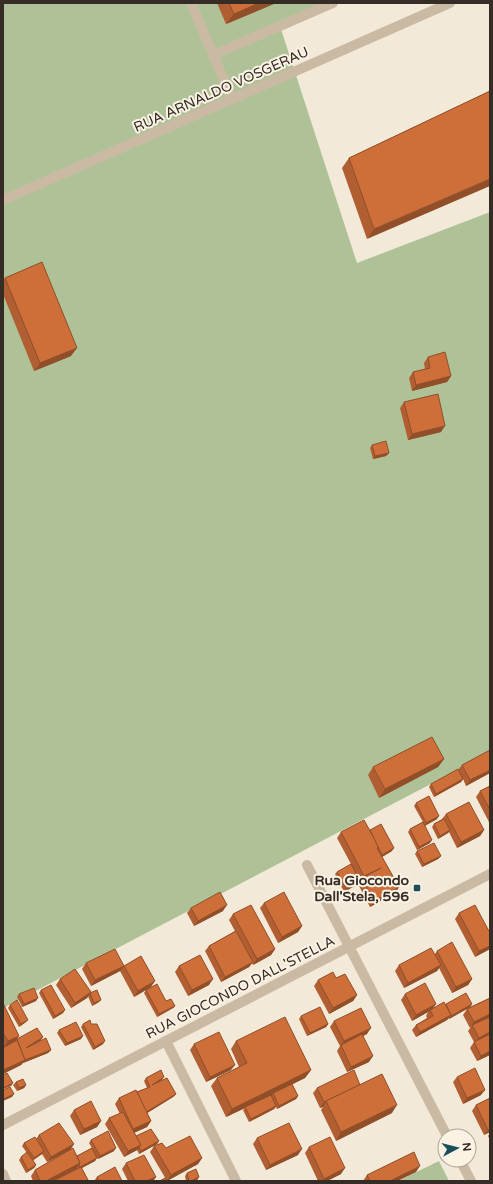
<svg xmlns="http://www.w3.org/2000/svg" width="493" height="1184" viewBox="0 0 493 1184" font-family="'Varela Round',sans-serif">
<style>
.green{fill:#afc297}
.lines{fill:none;stroke-linecap:round;stroke-linejoin:round}
.minor{stroke:#cbbaa3;stroke-width:10}
.wall{fill:#b15f32}
.shaded-wall{fill:#904e29}
.building{fill:#ce6f3a;stroke:#904e29}
.poi-dot{fill:#194e5a;stroke:#faf3e4;stroke-width:1.5}
.labels{text-anchor:middle;stroke-width:4;stroke-linejoin:round;paint-order:stroke}
.street-label{font-size:14px;fill:#362c26;stroke:#faf3e4}
.poi-label{font-size:14px;font-weight:bold;fill:#362c26;stroke:#faf3e4;text-anchor:end}
</style>
<rect width="100%" height="100%" fill="#f3e9d8"/>
<!-- green -->
<g class="green">
<path d="M3,3h330l-53,23 77,237 133,-51v541l-487,255z"/>
<path d="M439,1161l10,20h-51z"/>
</g>
<g class="lines">
<!-- minor -->
<g class="minor">
<path d="M191,3l29,68 13,28"/>
<path d="M213,55l120,-52"/>
<path d="M3,200l447,-197"/>
<path d="M307,865l140,271"/>
<path d="M166,1041l70,140"/>
<path d="M3,1125l487,-251"/>
<path d="M460,1160l11,21"/>
<path d="M3,1174l3,7"/>
</g>
</g>
<!-- wall -->
<g class="wall">
<path d="M217,3h59l-50,21z"/>
<path d="M490,91l-123,148 -25,-71 7,-10z"/>
<path d="M5,278l66,78 -37,15 -31,-77v-13z"/>
<path d="M428,357l23,19 -4,6 -35,9 -3,-13 4,-6 12,-3 -1,-6z"/>
<path d="M404,402l37,30 -33,8 -8,-32z"/>
<path d="M372,445l17,8 -3,3 -13,3 -3,-11z"/>
<path d="M444,759l-6,8 -59,31 -11,-23 5,-8z"/>
<path d="M462,765l28,8 -24,13 -3,-7 -2,3 -27,15 -5,-10 2,-3 27,-14z"/>
<path d="M490,786v38l-14,-27 4,-6z"/>
<path d="M416,803l21,16 -12,7 5,17 -13,7 -9,-18 2,-3 13,-7 -9,-16z"/>
<path d="M446,814l38,16 -4,6 -23,12 -8,-16 -1,1 -10,6 -6,-12 2,-3 8,-5z"/>
<path d="M370,830l22,21 -10,6 17,30 -4,6 -25,14 -12,-23 -14,8 -9,-18 2,-2 14,-8 -14,-26 4,-6z"/>
<path d="M417,851l24,5 -3,3 -16,8 -7,-13z"/>
<path d="M264,903l38,23 -4,6 -20,11 -18,-35z"/>
<path d="M191,908l32,3 -29,15 -7,-13z"/>
<path d="M459,913l31,20v16l-15,8 -20,-38z"/>
<path d="M233,914l42,35 -4,6 -18,10 -1,-2 -3,4 -28,15 -16,-31 4,-5 26,-15 -6,-11z"/>
<path d="M437,951l35,28 -4,6 -16,8 -13,-25 -2,3 -33,17 -9,-17 4,-6 36,-11z"/>
<path d="M86,963l38,3 27,21 -17,10 -14,-26 -29,15 -9,-17z"/>
<path d="M179,966l30,19 -21,11 -13,-24z"/>
<path d="M60,979l31,13 8,10 -7,4 -4,-10 -1,2 -16,10 -15,-23z"/>
<path d="M318,980l39,15 -4,6 -24,13 -15,-28z"/>
<path d="M41,990l22,23 -10,6 -14,-26z"/>
<path d="M146,990l20,11 9,5 -2,2 -16,9 -13,-24z"/>
<path d="M19,994l17,7 -14,6 -5,-10z"/>
<path d="M405,994l29,14 12,-4h26l-2,3 20,-9v57l-13,6 -7,-13 4,-6 -6,-11 3,-4 -1,1 -7,-13 4,-6 -18,10v-1l-2,2 -31,17 -4,-7 4,-5 11,-7 -1,-2 2,-4 -16,9 -11,-21z"/>
<path d="M3,1003l14,36 24,1 -7,4 17,6 -3,3 -25,10 -2,2 -18,9v-26l1,-1 -1,-1z"/>
<path d="M10,1005l16,17 -7,5 -11,-19z"/>
<path d="M301,1016l27,8 -2,3 -19,9 -8,-17z"/>
<path d="M334,1021l33,13 -4,2 6,26 -22,10 -10,-21 3,-5 -10,-19z"/>
<path d="M83,1024h8l12,20 -10,6 -12,-23z"/>
<path d="M59,1030l22,9 -16,7 -8,-13z"/>
<path d="M236,1041l75,29 -6,8 -13,6 6,12 -2,3 -19,10 -1,-2 -2,2 -25,13 -6,-12 2,-2 -19,9 -15,-31 6,-8 22,-11 -8,-18z"/>
<path d="M194,1044l37,26 -25,12 -16,-32z"/>
<path d="M457,1077l24,18 -18,9 -10,-22z"/>
<path d="M146,1078l16,2 -4,2 18,12 -3,3 -26,16 4,8 -4,6 -13,6 2,3 23,5 -2,3 -18,10 -2,-4 -13,7 -19,-33 4,-6 11,-4 -5,-10 4,-6 28,-10 -3,-7z"/>
<path d="M16,1082l10,3 -2,3 -7,3 -4,-6z"/>
<path d="M360,1085l32,28 -56,28 -15,-31 2,-3 -3,1 -7,-15 4,-5z"/>
<path d="M490,1098v34l-6,3 -12,-24 4,-6z"/>
<path d="M74,1110l27,11 -4,6 -17,8 -10,-19z"/>
<path d="M490,1133v7l-2,-4z"/>
<path d="M39,1135l35,9 -4,6 7,6 15,-8 -3,-5 2,-3 23,11 -16,8 -1,-1 -2,3 -13,7 6,12 -1,1h-34l24,-13 -1,1 -23,12h-20l-2,-5 4,-6 32,-19 -20,11 -5,-8 -9,6 3,5 -2,3 -8,5 -7,-13 2,-3 6,-4 -5,-7 2,-3 12,-4z"/>
<path d="M257,1138l41,17 -32,15 -13,-26z"/>
<path d="M154,1146l12,2 36,10 -4,6 -31,17 -17,-29z"/>
<path d="M309,1147l32,27 -14,7h-9l-13,-28z"/>
<path d="M126,1163l30,14 -3,4h-25l-6,-12z"/>
<path d="M416,1172l-19,9h-34l4,-6z"/>
<path d="M187,1173l12,4 -2,3 -2,1h-9l-1,-5z"/>
<path d="M97,1177l25,4h-28z"/>
</g>
<!-- shaded-wall -->
<g class="shaded-wall">
<path d="M259,3h17l-50,21 8,-10z"/>
<path d="M490,179v7l-123,53 7,-10z"/>
<path d="M77,348l-6,8 -37,15 6,-8z"/>
<path d="M451,376l-4,6 -35,9 4,-6z"/>
<path d="M445,426l-4,6 -33,8 4,-6z"/>
<path d="M389,453l-3,3 -13,3 2,-3z"/>
<path d="M444,759l-6,8 -59,31 6,-9z"/>
<path d="M490,770v3l-24,13 4,-6z"/>
<path d="M463,779l-2,3 -27,15 2,-3z"/>
<path d="M439,816l-2,3 -13,7 2,-3z"/>
<path d="M450,830l-2,3 -10,6 2,-3z"/>
<path d="M484,830l-4,6 -23,12 4,-6z"/>
<path d="M432,840l-2,3 -13,7 2,-3z"/>
<path d="M394,848l-2,3 -12,7 2,-3z"/>
<path d="M441,856l-3,3 -16,8 2,-3z"/>
<path d="M360,881l-2,3 -14,8 2,-3z"/>
<path d="M399,887l-4,6 -25,14 4,-6z"/>
<path d="M227,905l-4,6 -29,15 4,-5z"/>
<path d="M302,926l-4,6 -20,11 4,-6z"/>
<path d="M490,946v3l-15,8 4,-6z"/>
<path d="M275,949l-4,6 -18,10 4,-6z"/>
<path d="M253,962l-4,5 -28,15 4,-5z"/>
<path d="M441,965l-4,6 -33,17 4,-5z"/>
<path d="M124,966l-4,5 -29,15 4,-6z"/>
<path d="M213,979l-4,6 -21,11 4,-6z"/>
<path d="M472,979l-4,6 -16,8 4,-6z"/>
<path d="M155,981l-4,6 -17,10 4,-6z"/>
<path d="M91,992l-4,6 -16,10 4,-5z"/>
<path d="M357,995l-4,6 -24,13 4,-6z"/>
<path d="M38,998l-2,3 -14,6 2,-3z"/>
<path d="M101,1000l-2,2 -7,4 2,-3z"/>
<path d="M436,1004l-4,6h-2l-2,2 -16,9 4,-6z"/>
<path d="M472,1004l-2,3 -21,12 2,-3z"/>
<path d="M175,1006l-2,2 -16,9 2,-3z"/>
<path d="M65,1010l-2,3 -10,6 2,-3z"/>
<path d="M490,1014v4l-18,7 -2,3 4,-6z"/>
<path d="M451,1015l-4,5 -31,17 4,-5z"/>
<path d="M28,1020l-2,2 -7,5 2,-3z"/>
<path d="M328,1024l-2,3 -19,9 3,-3z"/>
<path d="M371,1028l-4,6 -26,12 3,-5z"/>
<path d="M490,1032v4l-15,7 4,-5z"/>
<path d="M19,1036l-4,6 -11,5 4,-6z"/>
<path d="M83,1036l-2,3 -16,7 2,-3z"/>
<path d="M43,1037l-2,3 -17,11 2,-3z"/>
<path d="M105,1041l-2,3 -10,6 2,-3z"/>
<path d="M51,1050l-3,3 -25,10 2,-3z"/>
<path d="M490,1051v4l-13,6 4,-5z"/>
<path d="M373,1056l-4,6 -22,10 4,-5z"/>
<path d="M25,1060l-4,5 -18,9v-4z"/>
<path d="M235,1065l-4,5 -25,12 4,-5z"/>
<path d="M311,1070l-6,8 -32,16v-1l-1,2 -46,22 6,-8z"/>
<path d="M164,1077l-2,3 -12,8 2,-3z"/>
<path d="M13,1083l-2,3 -8,3v-1z"/>
<path d="M26,1085l-2,3 -7,3 2,-3z"/>
<path d="M485,1090l-4,5 -18,9 4,-6z"/>
<path d="M14,1094l-2,3 -9,4v-2z"/>
<path d="M176,1094l-3,3 -29,18 2,-3z"/>
<path d="M298,1096l-2,3 -19,10 2,-3z"/>
<path d="M326,1101l-3,6 -3,1 4,-6z"/>
<path d="M397,1105l-5,8 -56,28 5,-9z"/>
<path d="M276,1106l-2,3 -25,13 2,-3z"/>
<path d="M101,1121l-4,6 -17,8 4,-6z"/>
<path d="M151,1121l-4,6 -18,8 4,-6z"/>
<path d="M490,1129v3l-6,3 4,-5z"/>
<path d="M159,1141l-2,3 -18,10 2,-3z"/>
<path d="M74,1144l-4,6 -23,12 4,-5z"/>
<path d="M141,1145l-4,5 -13,7 4,-6z"/>
<path d="M116,1148l-2,3 -16,8 2,-3z"/>
<path d="M302,1149l-4,6 -32,15 4,-5z"/>
<path d="M44,1151l-2,3 -10,7 2,-3z"/>
<path d="M97,1158l-2,3 -17,9 2,-3z"/>
<path d="M202,1158l-4,6 -31,17 4,-6z"/>
<path d="M80,1163l-4,6 -23,12h-7z"/>
<path d="M36,1165l-2,3 -8,5 2,-3z"/>
<path d="M420,1166l-4,6 -19,9h-7z"/>
<path d="M345,1168l-4,6 -14,7h-5l2,-2z"/>
<path d="M156,1177l-3,4h-7z"/>
<path d="M199,1177l-2,3 -2,1h-4z"/>
</g>
<!-- building -->
<g class="building">
<path d="M229,3h30l-25,11z"/>
<path d="M490,91v88l-116,50 -25,-71z"/>
<path d="M42,262l35,86 -37,15 -35,-85z"/>
<path d="M445,352l6,24 -35,9 -3,-13 17,-4 -2,-11z"/>
<path d="M438,394l7,32 -33,8 -8,-32z"/>
<path d="M386,441l3,12 -14,3 -3,-11z"/>
<path d="M432,737l12,22 -59,30 -12,-22z"/>
<path d="M490,750v20l-20,10 -8,-15z"/>
<path d="M458,769l5,10 -27,15 -5,-10z"/>
<path d="M490,786v24l-10,-19z"/>
<path d="M429,796l10,20 -13,7 -10,-20z"/>
<path d="M469,802l15,28 -23,12 -15,-28z"/>
<path d="M444,819l6,11 -10,6 -6,-12z"/>
<path d="M364,820l15,27 -2,1 22,39 -25,14 -12,-23 19,-10 -17,8 -23,-44z"/>
<path d="M423,822l9,18 -13,7 -9,-18z"/>
<path d="M381,824l13,24 -12,7 -12,-25z"/>
<path d="M434,843l7,13 -17,8 -7,-13z"/>
<path d="M351,864l9,17 -14,8 -9,-17z"/>
<path d="M220,892l7,13 -29,16 -7,-13z"/>
<path d="M284,892l18,34 -20,11 -18,-34z"/>
<path d="M251,905l24,44 -18,10 -24,-45z"/>
<path d="M475,905l15,28v13l-11,5 -20,-38z"/>
<path d="M236,931l17,31 -28,15 -16,-31z"/>
<path d="M452,942l20,37 -16,8 -19,-36z"/>
<path d="M431,948l10,17 -33,18 -9,-18z"/>
<path d="M115,949l9,17 -29,14 -9,-17z"/>
<path d="M200,955l13,24 -21,11 -13,-24z"/>
<path d="M141,956l14,25 -17,10 -14,-25z"/>
<path d="M75,969l16,23 -16,11 -15,-24z"/>
<path d="M333,972l3,6 9,-4 12,21 -24,13 -15,-28z"/>
<path d="M425,983l11,21 -20,11 -11,-21z"/>
<path d="M157,984l9,17 5,-2 4,7 -16,8 -13,-24z"/>
<path d="M51,985l14,25 -10,6 -14,-26z"/>
<path d="M34,988l4,10 -14,6 -5,-10z"/>
<path d="M97,990l4,10 -7,3 -4,-10z"/>
<path d="M466,993l6,11 -21,12v-1l-5,-11z"/>
<path d="M490,998v16l-16,8 -7,-13z"/>
<path d="M17,1000l11,20 -7,4 -11,-19z"/>
<path d="M444,1002l7,13 -31,17 -4,-7 17,-9 -3,-6z"/>
<path d="M3,1003l16,33 -11,5 -5,-8z"/>
<path d="M320,1007l8,17 -18,9 -9,-17z"/>
<path d="M361,1008l10,20 -27,13 -10,-20z"/>
<path d="M285,1017l26,53 -79,39 -15,-31 30,-15 -11,-22z"/>
<path d="M490,1017v15l-11,6 -7,-13z"/>
<path d="M90,1020l1,4h6l8,17 -10,6 -12,-23z"/>
<path d="M76,1022l7,14 -16,7 -8,-13z"/>
<path d="M37,1028l6,9 -17,11 20,-10 5,12 -26,10 -8,-21z"/>
<path d="M219,1032l16,33 -25,12 -16,-33z"/>
<path d="M362,1034l11,22 -22,11 -10,-22z"/>
<path d="M490,1034v17l-9,5 -7,-14z"/>
<path d="M17,1040l8,20 -22,10v-22z"/>
<path d="M475,1068l10,22 -18,8 -10,-21z"/>
<path d="M161,1070l3,7 -12,8 15,-7 9,16 -30,18 -9,-20 13,-5 -4,-9z"/>
<path d="M354,1070l6,15 -36,17 -7,-14z"/>
<path d="M7,1073l6,10 -10,5v-13z"/>
<path d="M382,1074l15,31 -56,27 -15,-31z"/>
<path d="M23,1079l3,6 -7,3 -3,-6z"/>
<path d="M292,1084l6,12 -19,10 -6,-13z"/>
<path d="M10,1087l4,7 -11,5v-9z"/>
<path d="M136,1090l15,31 -18,8 -14,-31z"/>
<path d="M271,1095l5,11 -25,13 -6,-12z"/>
<path d="M490,1098v31l-2,1 -12,-25z"/>
<path d="M91,1101l10,20 -17,8 -10,-19z"/>
<path d="M123,1112l18,33 -13,6 -19,-33z"/>
<path d="M59,1123l15,21 -23,13 -12,-22z"/>
<path d="M289,1123l13,26 -32,16 -13,-27z"/>
<path d="M151,1129l8,12 -18,10 -2,-4 2,-2 -5,-9z"/>
<path d="M108,1131l8,17 -16,8 -9,-16z"/>
<path d="M190,1136l12,22 -31,17 -17,-29 8,-3 4,5z"/>
<path d="M35,1137l9,14 -10,7 -10,-15z"/>
<path d="M330,1137l15,31 -21,11 -15,-32z"/>
<path d="M73,1148l7,15 -34,18h-6l-5,-11z"/>
<path d="M92,1148l5,10 -17,9 -1,-2 1,-2 -3,-7z"/>
<path d="M27,1152l9,13 -8,5 -7,-13z"/>
<path d="M414,1152l6,14 -30,15h-20l-3,-6z"/>
<path d="M144,1155l12,22 -10,4h-11l-9,-18z"/>
<path d="M81,1167l7,13 -2,1h-33z"/>
<path d="M115,1167l7,14h-23l-2,-4z"/>
<path d="M196,1169l3,8 -8,4h-2l-2,-8z"/>
<path d="M165,1178l2,3h-7z"/>
</g>
<!-- markers -->
<rect class="poi-dot" x="413" y="884" width="8" height="8" rx="2"/>
<g class="labels">
<!-- street labels -->
<g class="street-label">
<text transform="translate(221 89) rotate(-24)" y="5">RUA ARNALDO VOSGERAU</text>
<text transform="translate(240 987) rotate(-27)" y="5">RUA GIOCONDO DALL'STELLA</text>
</g>
<!-- poi labels -->
<g class="poi-label">
<text x="409" y="885">Rua Giocondo<tspan x="409" dy="16">Dall'Stela, 596</tspan></text>
</g>
</g>
<!-- border -->
<rect width="493" height="1184" fill="none" stroke="#362c26" stroke-width="8"/>
<!-- north arrow -->
<g transform="translate(457 1148) rotate(83)"><circle r="19" fill="#faf3e4" stroke="#aca398"/>
<path d="M0-3L7 15L0 10L-7 15Z" fill="#194e5a"/>
<text y="-6" font-size="11" font-weight="bold" text-anchor="middle" fill="#362c26">N</text>
</g>
</svg>
